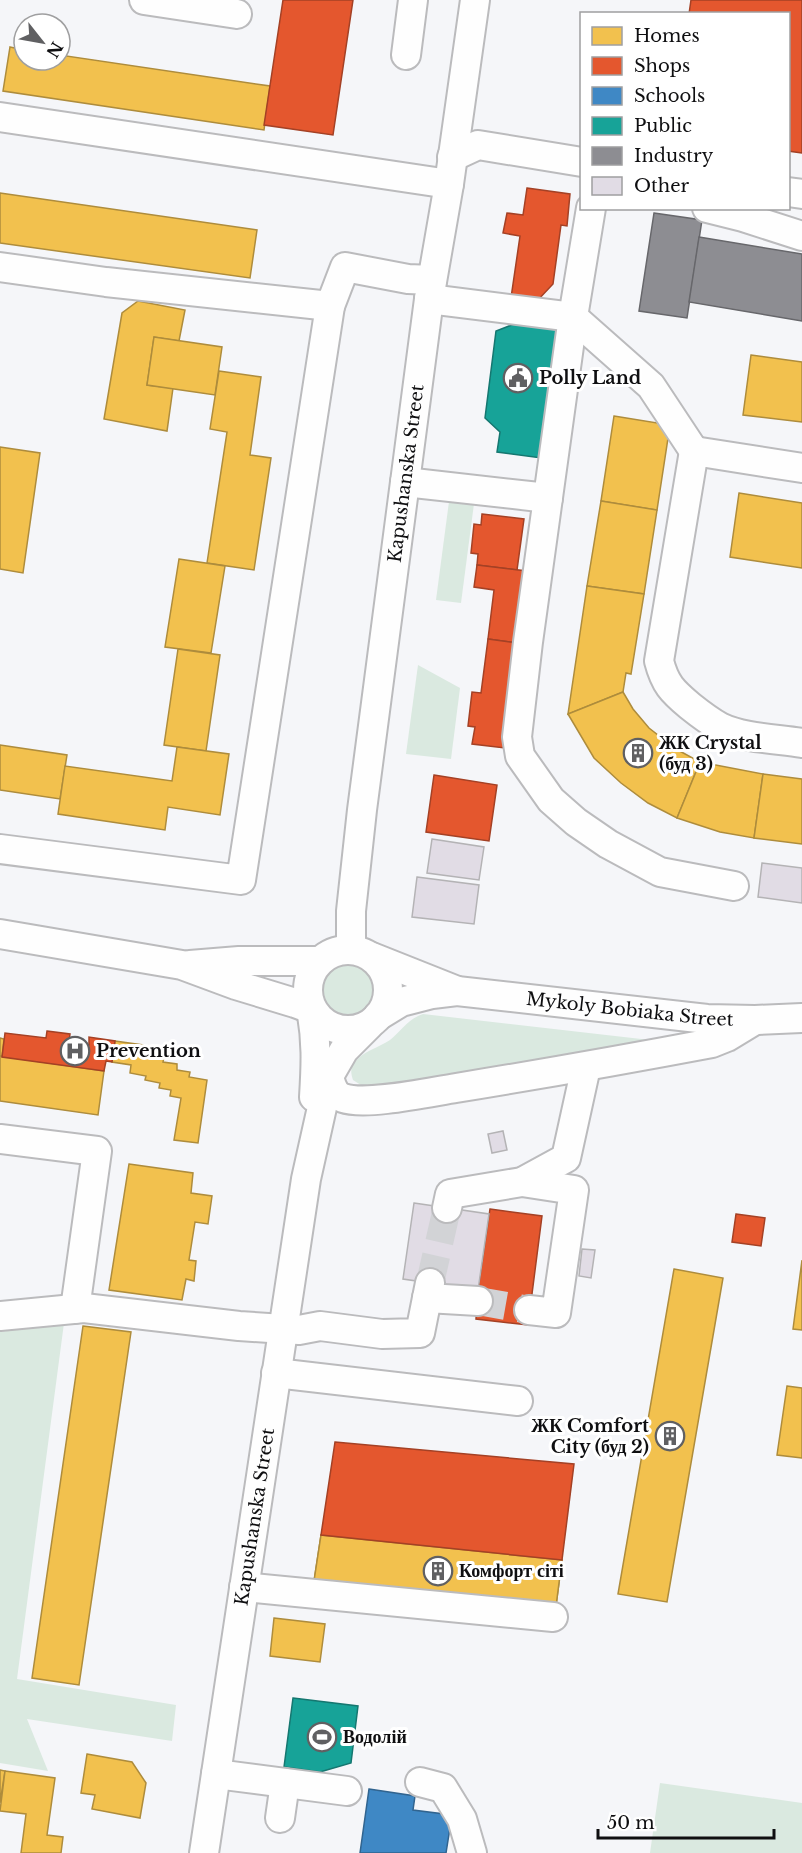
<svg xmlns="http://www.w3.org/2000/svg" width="802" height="1853" viewBox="0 0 802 1853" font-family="'Libre Baskerville',serif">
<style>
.green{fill:#dae9e0}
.homes{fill:#f2c14e;stroke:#ae8c3c;stroke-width:1.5}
.shops{fill:#e4572e;stroke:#a44125;stroke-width:1.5}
.schools{fill:#3f88c5;stroke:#31648f;stroke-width:1.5}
.public{fill:#17a398;stroke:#157770;stroke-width:1.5}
.industry{fill:#8d8d92;stroke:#67676b;stroke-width:1.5}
.building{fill:#e1dce5;stroke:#b4b3b5;stroke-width:1.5}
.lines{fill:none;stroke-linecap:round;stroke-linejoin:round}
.minor-tunnel{stroke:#d2d3d6;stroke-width:28;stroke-dasharray:28 14;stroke-linecap:butt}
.minor-casing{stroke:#bbbbbd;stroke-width:32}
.minor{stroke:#fefefe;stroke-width:28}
.labels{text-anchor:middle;stroke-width:6;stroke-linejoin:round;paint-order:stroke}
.poi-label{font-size:18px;font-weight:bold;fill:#0f0f11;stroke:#fff;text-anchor:start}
.street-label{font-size:18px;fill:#0f0f11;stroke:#fff}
</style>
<rect width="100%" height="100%" fill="#f5f6f9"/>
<!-- green -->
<g class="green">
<path d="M450,494l25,2 -14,107 -25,-3z"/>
<path d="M418,665l42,23 -9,71 -45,-5z"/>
<path d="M344,958c15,1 31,9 35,25 1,6 1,13 -2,18 -4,6 -14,16 -20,20 -10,5 -28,-1 -33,-10 -15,-26 -10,-45 20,-53z"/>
<path d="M423,1014l227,26 -1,5 -190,30 -95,12 -11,-7c-2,-6 -3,-11 1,-17 9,-12 24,-15 36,-23 11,-9 18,-21 33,-26z"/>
<path d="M64,1323l-47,356 159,26 -4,36 -145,-22 21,52 -48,-8v-431z"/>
<path d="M660,1783l142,20v50h-152z"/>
</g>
<!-- homes -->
<g class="homes">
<path d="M10,47l14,3v10h36v-5l210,31 -6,44 -261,-39z"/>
<path d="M0,193l257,37 -7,48 -250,-35z"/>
<path d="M138,301l47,9 -6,31 -25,-4 -7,48 26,3 -6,43 -63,-12 18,-106z"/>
<path d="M154,337l68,10 -7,48 -68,-10z"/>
<path d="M751,355l51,7v60l-59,-7z"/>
<path d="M219,371l42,6 -11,78 21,3 -17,112 -47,-7 20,-131 -17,-3z"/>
<path d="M614,416l56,9 -13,85 -56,-9z"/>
<path d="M0,447l40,6 -17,120 -23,-4z"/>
<path d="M739,493l63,10v65l-72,-11z"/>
<path d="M601,501l56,9 -13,84 -57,-8z"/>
<path d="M179,559l46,7 -14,87 -46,-6z"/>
<path d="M587,586l57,8 -13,80 -5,-1 -3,19 -55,22z"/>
<path d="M178,649l42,6 -14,96 -42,-6z"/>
<path d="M623,692l10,17 16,19 27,21 24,13 -23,56 -29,-15 -27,-20 -27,-25 -26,-44z"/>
<path d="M0,745l67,10 -7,44 -60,-9z"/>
<path d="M177,747l52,7 -9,61 -52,-8 -3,23 -107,-16 7,-48 107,15z"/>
<path d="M700,762l63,12 -9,64 -34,-6 -43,-14z"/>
<path d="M763,774l39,5v65l-48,-6z"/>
<path d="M0,1038l4,1 -2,18 -2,-1z"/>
<path d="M115,1041l28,4 -1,9 22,3 -1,5 14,2v6l13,2 -1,5 18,3 -9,63 -24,-3 7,-42 -11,-2 1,-6 -12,-2 1,-5 -15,-3 1,-4 -16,-3 1,-8 -19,-3z"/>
<path d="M0,1056l104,15 -6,44 -98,-14z"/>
<path d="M129,1164l64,9 -2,20 21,3 -4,28 -13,-2 -6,38 7,1 -2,20 -8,-2 -4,21 -73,-10z"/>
<path d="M802,1260v70l-9,-1z"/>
<path d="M674,1269l49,9 -56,324 -49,-8z"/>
<path d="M83,1326l48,6 -52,353 -47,-7z"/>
<path d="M787,1386l15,2v70l-25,-3z"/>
<path d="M321,1535l241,25 -6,46 -242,-25z"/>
<path d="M321,1535l241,25 -6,46 -242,-25z"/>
<path d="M274,1618l51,6 -5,38 -50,-6z"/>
<path d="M87,1754l45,8 14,21 -6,35 -48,-9 3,-14 -14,-2z"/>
<path d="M0,1770l5,1 -5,32z"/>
<path d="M5,1771l50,7 -8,57 16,2 -2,16h-40l5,-39 -26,-3z"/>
</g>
<!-- shops -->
<g class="shops">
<path d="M283,0h70l-20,135 -69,-10z"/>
<path d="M691,0h111v153l-14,-2v-137h-99z"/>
<path d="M527,188l43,6 -3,32 -6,-1 -8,59 -17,18 -25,-4 9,-62 -17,-3 4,-20 16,2z"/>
<path d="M482,514l42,5 -7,51 -40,-5 1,-11 -7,-1 3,-29 7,1z"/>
<path d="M477,565l50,6 -9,72 -30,-4 6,-49 -20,-3z"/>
<path d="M488,639l30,4 -13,105 -33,-4 3,-17 -7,-1 4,-34 9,1z"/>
<path d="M434,775l63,10 -8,56 -63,-9z"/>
<path d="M47,1031l23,3 -1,8 20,3v-8l26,4 -3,21 -6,-1 -2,10 -102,-14 3,-24 41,5z"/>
<path d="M490,1209l52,7 -14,109 -52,-6 2,-29z"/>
<path d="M736,1214l29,4 -4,28 -29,-4z"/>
<path d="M335,1442l239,22 -12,96 -241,-25z"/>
</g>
<!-- schools -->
<path class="schools" d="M369,1789l46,7 -2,14 39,5 -6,38h-86z"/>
<!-- public -->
<g class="public">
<path d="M570,321l-21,138 -52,-7 3,-20 -15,-14 11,-87 21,-8z"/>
<path d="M293,1698l65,8 -7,57 -31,9 -36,-5z"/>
</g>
<!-- industry -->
<g class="industry">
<path d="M654,213l48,7 -15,98 -48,-7z"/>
<path d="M699,237l103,17v67l-113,-19z"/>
</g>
<!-- building -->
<g class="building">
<path d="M432,839l52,8 -5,33 -52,-7z"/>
<path d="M762,863l40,5v35l-44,-6z"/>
<path d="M417,877l62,8 -5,39 -62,-7z"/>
<path d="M503,1131l4,19 -15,3 -4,-19z"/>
<path d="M414,1203l75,11 -11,76 -75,-11z"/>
<path d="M582,1249l13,1 -4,28 -12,-2z"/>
</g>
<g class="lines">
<!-- minor-tunnel -->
<g class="minor-tunnel">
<path d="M430,1283l17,-75"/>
<path d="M478,1301l51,9"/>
</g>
<!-- minor casing -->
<g class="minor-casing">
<g id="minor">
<path d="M144,0l93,14"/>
<path d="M406,55l7,-55"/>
<path d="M0,117l449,67"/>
<path d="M452,157l26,-12 104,17"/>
<path d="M788,192l14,2"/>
<path d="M591,208l-18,109 -45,325 -11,95 3,19 31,44 25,22 32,22 52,28 74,14"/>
<path d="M707,208l36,9 59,19"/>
<path d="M0,267l106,15 224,24 15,-39 63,12 24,1"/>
<path d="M429,299l144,18 78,69 43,65"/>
<path d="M802,468l-108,-17 -35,210c6,23 13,30 31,45 10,8 19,15 30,21 22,11 57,12 82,16"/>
<path d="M405,482l143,16"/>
<path d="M0,849l241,31 89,-574"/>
<path d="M0,934l182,31 54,20 59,18 16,6"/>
<circle cx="348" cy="990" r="40"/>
<path id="s1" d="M351,950v-39l11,-101 67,-511 20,-115 26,-184"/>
<path d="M372,957l83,33"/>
<path d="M190,965l49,-4h81"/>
<path d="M311,1009c6,31 5,56 3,88"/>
<path id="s2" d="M378,1016l23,-14 31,-8 25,-3 250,28 48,1 47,-2"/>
<path d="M329,1076c2,9 5,19 14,22 23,8 87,-6 113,-10 86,-14 171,-29 256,-45l15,-6 28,-17"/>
<path d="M0,1139l97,12 -22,158"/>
<path d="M522,1182l52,8 -18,123 -27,-3"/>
<path d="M447,1208l3,-14 72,-12 44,-24 20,-91"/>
<path d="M427,1298l51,3"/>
<path d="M0,1316l84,-8 155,18 60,4 21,-4 62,8 38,-1 10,-50"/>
<path d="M276,1373l242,28"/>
<path d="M244,1587l309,30"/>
<path d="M216,1774l131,17"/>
<path d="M420,1782l23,6 19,31 10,34"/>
<path d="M280,1818l5,-35"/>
<path id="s3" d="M204,1853l102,-674 23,-103 15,-26 25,-25"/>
</g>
</g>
<!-- minor -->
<use href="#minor" class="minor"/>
</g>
<!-- icons -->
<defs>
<g id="civic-ring" transform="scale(1.5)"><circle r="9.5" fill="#fff" stroke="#606062" stroke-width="1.5"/><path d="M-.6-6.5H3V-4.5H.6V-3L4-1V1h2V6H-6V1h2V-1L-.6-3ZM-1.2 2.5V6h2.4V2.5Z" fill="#606062"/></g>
<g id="building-ring" transform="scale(1.5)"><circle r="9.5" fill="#fff" stroke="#606062" stroke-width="1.5"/><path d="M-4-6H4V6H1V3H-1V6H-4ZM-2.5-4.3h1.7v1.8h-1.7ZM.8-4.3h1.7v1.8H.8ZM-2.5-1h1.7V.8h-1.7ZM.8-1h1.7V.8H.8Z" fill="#606062"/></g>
<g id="hospital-ring" transform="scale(1.5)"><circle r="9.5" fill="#fff" stroke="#606062" stroke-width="1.5"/><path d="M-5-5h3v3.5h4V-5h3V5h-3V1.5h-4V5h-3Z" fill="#606062"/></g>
<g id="stadium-ring" transform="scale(1.5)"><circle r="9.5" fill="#fff" stroke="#606062" stroke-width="1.5"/><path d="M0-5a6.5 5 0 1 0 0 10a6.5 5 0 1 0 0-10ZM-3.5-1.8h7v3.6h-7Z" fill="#606062"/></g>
</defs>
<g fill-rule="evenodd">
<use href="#civic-ring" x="518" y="378"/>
<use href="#building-ring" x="638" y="753"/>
<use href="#hospital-ring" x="75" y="1051"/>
<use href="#building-ring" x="670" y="1436"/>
<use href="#building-ring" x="438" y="1571"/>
<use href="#stadium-ring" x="322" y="1737"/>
</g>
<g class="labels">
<!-- poi labels -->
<g class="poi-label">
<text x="539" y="384">Polly Land</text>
<text x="659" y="749">ЖК Crystal<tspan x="659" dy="21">(буд 3)</tspan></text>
<text x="96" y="1057">Prevention</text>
<text x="649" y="1432" text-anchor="end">ЖК Comfort<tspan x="649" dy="21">City (буд 2)</tspan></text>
<text x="459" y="1577">Комфорт сіті</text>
<text x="343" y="1743">Водолій</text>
</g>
<!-- street labels -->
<g class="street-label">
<text dy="6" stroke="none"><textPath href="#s1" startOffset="480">Kapushanska Street</textPath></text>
<text dy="6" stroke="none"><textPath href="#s2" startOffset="258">Mykoly Bobiaka Street</textPath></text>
<text dy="6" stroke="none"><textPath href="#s3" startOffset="340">Kapushanska Street</textPath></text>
</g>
</g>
<!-- legend -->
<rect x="580" y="12" width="210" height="198" fill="#ffffff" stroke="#9f9fa0" stroke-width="1.5"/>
<rect x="592" y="27" width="30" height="18" fill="#f2c14e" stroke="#9f9fa0" stroke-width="1.5"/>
<text x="634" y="42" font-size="18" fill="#0f0f11">Homes</text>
<rect x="592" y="57" width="30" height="18" fill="#e4572e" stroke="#9f9fa0" stroke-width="1.5"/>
<text x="634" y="72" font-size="18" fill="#0f0f11">Shops</text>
<rect x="592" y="87" width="30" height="18" fill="#3f88c5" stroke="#9f9fa0" stroke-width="1.5"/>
<text x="634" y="102" font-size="18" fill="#0f0f11">Schools</text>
<rect x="592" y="117" width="30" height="18" fill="#17a398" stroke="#9f9fa0" stroke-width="1.5"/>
<text x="634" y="132" font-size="18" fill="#0f0f11">Public</text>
<rect x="592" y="147" width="30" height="18" fill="#8d8d92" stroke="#9f9fa0" stroke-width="1.5"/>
<text x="634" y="162" font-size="18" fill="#0f0f11">Industry</text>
<rect x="592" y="177" width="30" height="18" fill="#e1dce5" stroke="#9f9fa0" stroke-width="1.5"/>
<text x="634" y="192" font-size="18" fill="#0f0f11">Other</text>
<!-- north arrow -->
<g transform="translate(42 42) rotate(121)"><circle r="28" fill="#ffffff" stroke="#9f9fa0" stroke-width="1.5"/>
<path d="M0-4.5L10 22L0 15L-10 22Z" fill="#606062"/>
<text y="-9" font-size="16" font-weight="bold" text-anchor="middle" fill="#0f0f11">N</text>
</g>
<!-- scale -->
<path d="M598 1829v9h176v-9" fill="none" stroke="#0f0f11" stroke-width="3"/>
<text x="607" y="1829" font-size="18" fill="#0f0f11" stroke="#ffffff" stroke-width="4.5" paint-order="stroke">50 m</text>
</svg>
